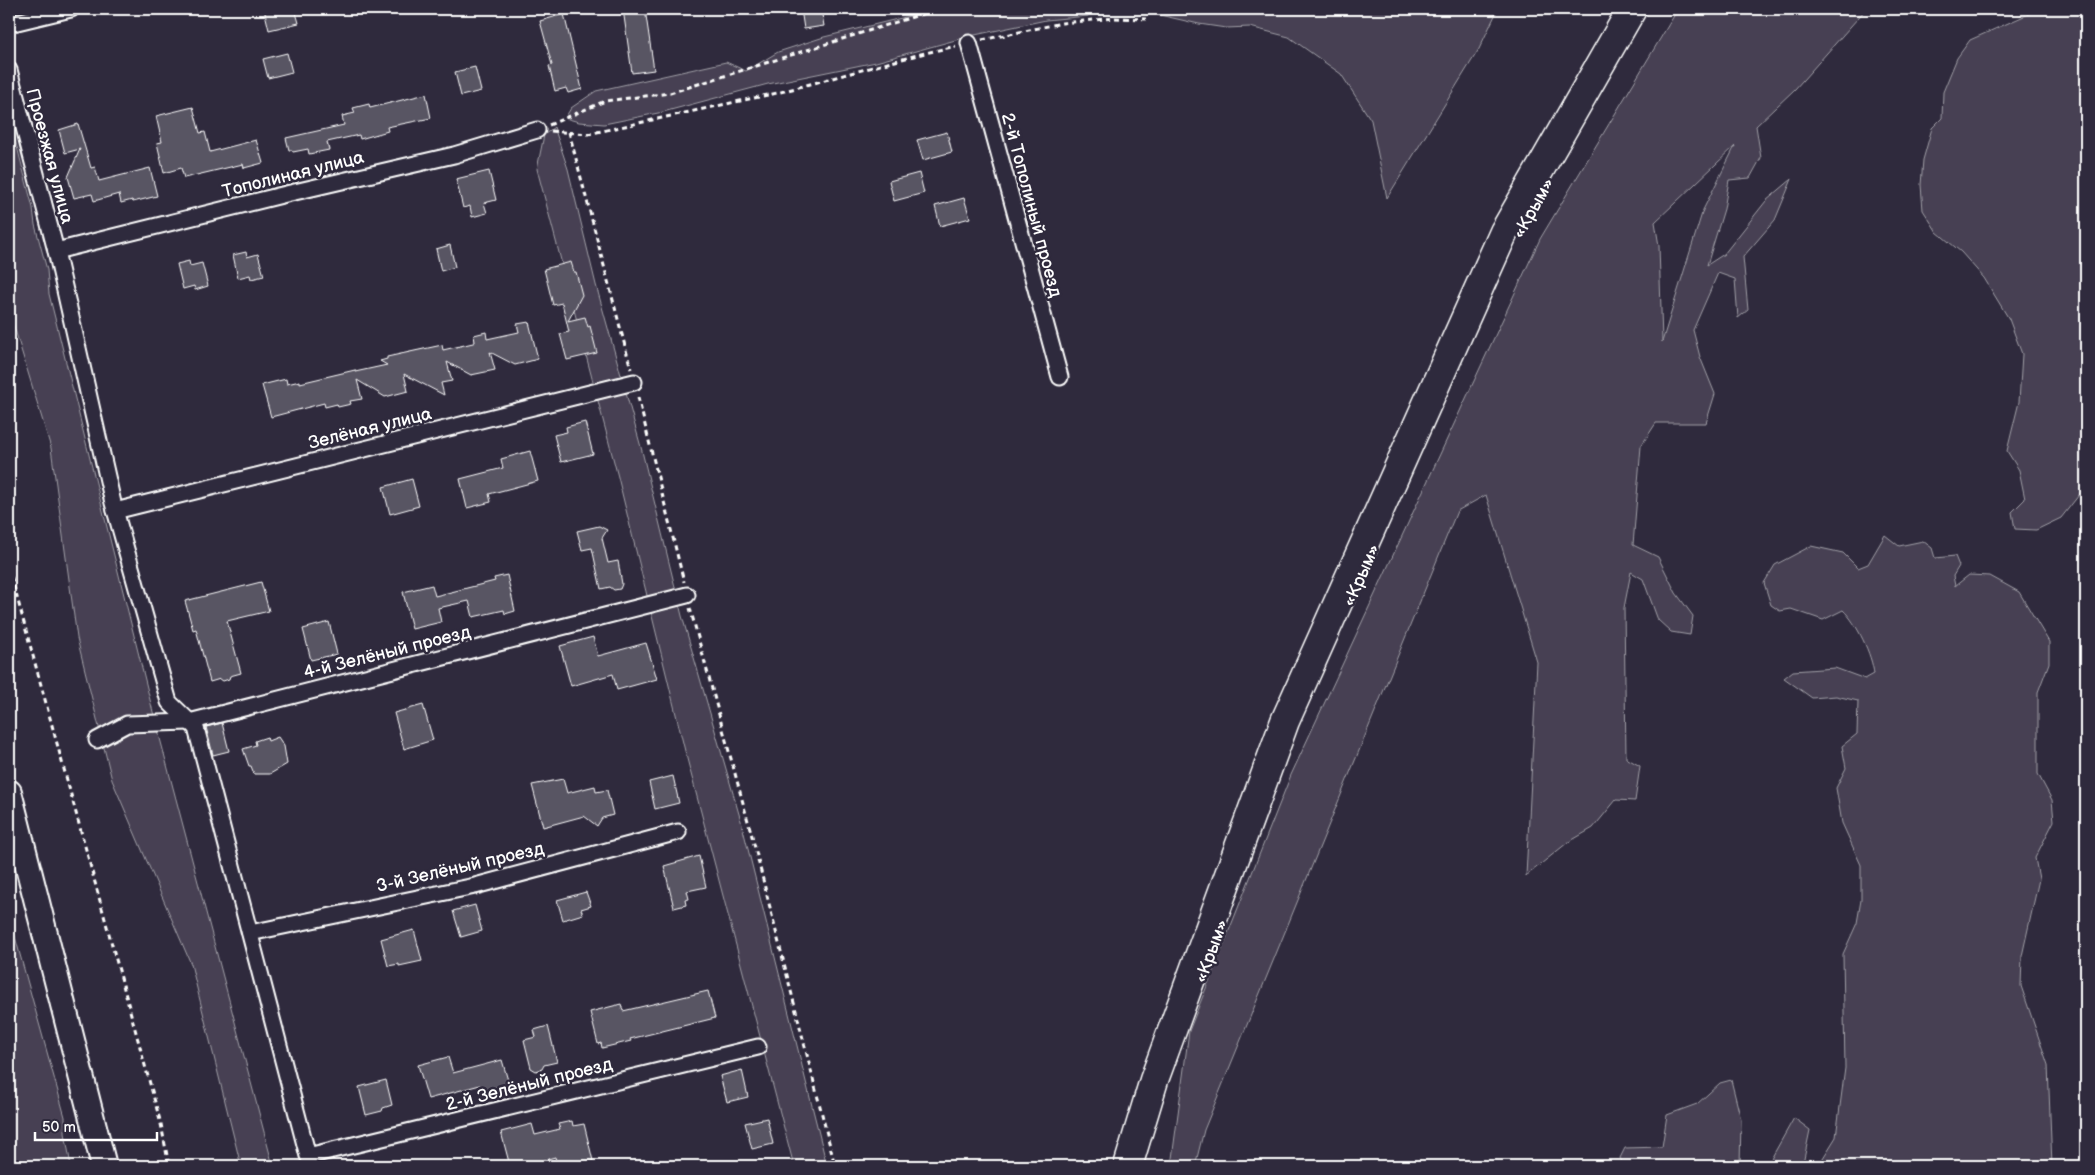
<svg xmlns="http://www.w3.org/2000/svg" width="2095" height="1175" viewBox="0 0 2095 1175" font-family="'Balsamiq Sans',sans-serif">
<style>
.green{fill:#464152;stroke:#a2a0a8;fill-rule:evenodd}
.building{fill:#595564;stroke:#fff}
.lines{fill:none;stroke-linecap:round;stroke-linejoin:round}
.lane-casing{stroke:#fff;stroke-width:11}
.street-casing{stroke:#fff;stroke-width:19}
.primary-casing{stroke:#fff;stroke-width:28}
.highway-casing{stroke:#fff;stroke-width:31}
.path{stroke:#fff;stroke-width:3;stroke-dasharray:5 4;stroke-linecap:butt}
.lane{stroke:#2f2a3d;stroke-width:8}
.street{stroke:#2f2a3d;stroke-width:15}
.primary{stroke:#2f2a3d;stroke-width:24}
.highway{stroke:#2f2a3d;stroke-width:28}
.labels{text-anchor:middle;stroke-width:5;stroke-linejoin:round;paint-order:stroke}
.street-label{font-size:18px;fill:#fff;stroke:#2f2a3d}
</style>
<rect width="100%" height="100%" fill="#2f2a3d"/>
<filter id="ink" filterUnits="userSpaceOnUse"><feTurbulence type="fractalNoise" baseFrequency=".02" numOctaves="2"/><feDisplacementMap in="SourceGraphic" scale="10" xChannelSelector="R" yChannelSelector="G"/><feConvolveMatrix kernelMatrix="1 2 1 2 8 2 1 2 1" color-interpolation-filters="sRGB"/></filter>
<g filter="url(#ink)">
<!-- green -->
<g class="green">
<path d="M938,9h155l-5,7 -42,4 -76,16 -94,26 -108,22 -105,28 -59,12 -25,-2 -14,-4 6,-10 25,-17 130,-29 20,9 32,-19 46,-15z"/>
<path d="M1147,9h351l-19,40 -92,149 -16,-78 -30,-46 -52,-37 -39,-10 -24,1 -27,-4 -48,-11z"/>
<path d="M1678,9h188l-71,80 -39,37 5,32 -11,20 -21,2 -5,29 -17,56 17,-11 42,-53 26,-22 -17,41 -32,37 5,53 -10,8 -3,-39 -17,-6 -25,57 7,27 15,37 -9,29h-50l-15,23 -8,99 25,12 18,36 17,23 -3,19 -19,-3 -13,-12 -15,-41 -12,-7 -7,36 2,150 14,8 -5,35 -19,-1 -23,28 -26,15 -41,33 11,-214 -51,-167 -29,16 -253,619 -9,36h-24l18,-135 102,-256 249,-536zM1735,146l-32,64 -41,132 -3,-96 -4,-24z"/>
<path d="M2040,9h46v477l-25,32 -25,12 -21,-1 -3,-17 13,-13 -6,-29 -12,-19 12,-49 3,-48 -13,-35 -25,-41 -23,-26 -24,-20 -14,-22 -2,-25 2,-25 9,-32 10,-10 1,-26 14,-34 13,-18z"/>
<path d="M9,116l24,92 2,17 12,45 2,24 104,418 120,454h-32l-50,-202 -79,-184 -35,-142 -26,-190 -42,-138z"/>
<path d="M554,127l14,42 28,116 46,166 40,165 59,205 86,345h-33l-109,-415 -67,-274 -81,-308 7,-34z"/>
<path d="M1885,535l14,11 24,-5 9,7 3,10 20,-2 4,10 -6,10 2,10 14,-11 21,1 29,16 30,50v21l-11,29v82l14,26 2,21 -19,37 4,21 -17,77 -1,30 27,79 4,101h-234l18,-29 9,-69 -2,-114 14,-31 4,-23v-35l-19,-42 -6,-35 10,-20 -4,-22 15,-12 1,-33 -22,-5 -24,2 -28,-20 9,-7 42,-3 30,11 9,-5c-2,-19 -17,-51 -31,-64l-20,10 -32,-11 -11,2 -9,-6 -7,-22 11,-18 36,-19 32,7 15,15 10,-4z"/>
<path d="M9,915l56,202v16l6,33h-62z"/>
<path d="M1731,1080l10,40 -1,46h-116l-4,-8 5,-10 37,-1 5,-32 30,-11 23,-21z"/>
<path d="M1794,1118l16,12 -6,29 4,7h-41z"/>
</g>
<!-- building -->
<g class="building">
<path d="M264,9h31l4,14 -30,7z"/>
<path d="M623,9h22l9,61 -22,3z"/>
<path d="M801,9h20l3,17 -20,3z"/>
<path d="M564,14l18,75 -14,4 -2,-5 -11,3 -6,-25 3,-1 -12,-44z"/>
<path d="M287,53l5,19 -24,6 -5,-19z"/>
<path d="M475,67l6,24 -20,5 -6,-24z"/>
<path d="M426,94l5,24 -44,9 1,4 -28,8 -1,-4 -32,7 2,8 -20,4 -1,-5 -15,3 -1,-2h-3l-3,-12 58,-13 -2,-9 13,-3 -2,-5 16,-4 1,4z"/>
<path d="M193,107l7,26 5,-1 5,20 46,-12 7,23 -19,5 -1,-4 -59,14 -3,-10 -17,5 -7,-30 5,-1 -6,-26z"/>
<path d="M78,124l13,44 4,-1 4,14 51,-13 7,28 -24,6 -1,-2 -11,3 -2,-9 -25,7 -2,-7 -18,4 -6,-21 12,-28 -15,4 -6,-23z"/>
<path d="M947,132l5,20 -29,8 -6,-20z"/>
<path d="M489,171l7,29 -12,3 3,10 -15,4 -2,-11 -7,2 -7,-29z"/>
<path d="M919,173l5,20 -30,8 -5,-20z"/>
<path d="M964,198l6,20 -30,8 -5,-20z"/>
<path d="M450,245l5,22 -14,4 -5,-22z"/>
<path d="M246,252l1,5 11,-3 6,22 -13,3 -1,-4 -12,3 -5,-23z"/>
<path d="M189,261l1,5 12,-3 6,23 -13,4 -1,-4 -11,3 -6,-25z"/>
<path d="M571,262l3,10h2l6,23 -14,26 17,-4 3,10 2,-1 7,27 -30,7 -7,-26 9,-2 -7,-29 -9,2 -9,-36z"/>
<path d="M529,322l9,37 -23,6 -25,-13 5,18 -24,5 -24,-13 5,19 -11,2 3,12 -40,-21 4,17 -23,6 -28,-17 5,19 -12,2 1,3 -13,3 -1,-3 -12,3 -1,-4 -53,14 -9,-32 24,-6 1,5 13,-3v2l55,-13v2l32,-7 -7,-4 7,-2v-2l55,-12 1,5 30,-7 2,-1 -1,-7 12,-3 1,7 32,-7 -2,-8z"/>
<path d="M585,422l8,32 -32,8 -7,-27 13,-3 -1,-5z"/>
<path d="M530,451l8,30 -49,13 2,8 -24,6 -7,-29 43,-11 -2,-9z"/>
<path d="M412,479l7,27 -29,8 -7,-27z"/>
<path d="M599,526l8,4 -5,8 6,25 10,-2 4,23 -2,5 -6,1 -4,-3 -9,2 -9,-41 -10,2 -5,-19z"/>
<path d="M507,575l8,36 -10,3 -1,-4 -31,7 -4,-16 -31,7 3,14 -29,7 -9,-37 29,-7 3,11 60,-15 -1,-3z"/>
<path d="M261,582l8,29 -42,10 14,52 -11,3 -1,3 -6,2 -3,-2 -10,3 -14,-53 -3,1 -8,-29z"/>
<path d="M329,622l8,32 -26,6 -8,-31z"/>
<path d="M593,637l5,19 48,-13 11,36 -40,11 -4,-16 -42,12 -11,-40z"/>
<path d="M423,705l10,35 -29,9 -10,-36z"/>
<path d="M222,723l7,28 -16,4 -7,-28z"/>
<path d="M267,737l1,4 10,-4 6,9 3,18 -17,10h-16l-3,-8h-2l-6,-17 13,-4 -1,-4z"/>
<path d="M673,776l6,27 -24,6 -6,-27z"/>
<path d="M563,779l4,14 28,-7 1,6 11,-2 6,25 -11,3 -5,8 -13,-10 -41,11 -11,-42z"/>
<path d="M699,856l7,31 -19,4 2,8 -4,1 1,5 -12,3 -10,-42z"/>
<path d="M586,892l5,14 -10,3 2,5 -20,6 -6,-20z"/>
<path d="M475,905l7,26 -21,6 -8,-26z"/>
<path d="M414,930l8,31 -23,5v-2l-11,2 -7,-27z"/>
<path d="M708,991l7,27 -85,21 1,2 -29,7 -1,-5 -3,1 -8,-32 31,-8 2,7z"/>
<path d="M548,1026l9,36 -13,3 -2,4 -6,2 -5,-3 -7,-28 12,-3 -2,-7z"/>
<path d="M448,1057l5,16 49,-13 7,24 -27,7 -2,-6 -52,14 -10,-34z"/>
<path d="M742,1070l6,27 -21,5 -7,-26z"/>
<path d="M386,1080l6,25 -9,3 -1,3 -16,4 -7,-28z"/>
<path d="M767,1118l6,26 -21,5 -7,-26z"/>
<path d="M572,1121l1,5 11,-2 9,37 -23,5h-13l-2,-9 -32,9h-13l-9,-34 31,-8 3,11 25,-6 -2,-5z"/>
</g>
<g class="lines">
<!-- lane casing -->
<g class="lane-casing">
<path id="lane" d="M308,1156l2,10"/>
</g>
<!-- street casing -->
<g class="street-casing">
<g id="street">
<path d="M9,24l62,-15"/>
<path d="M969,43l91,334"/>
<path d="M9,70l47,181 57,252 56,199 27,26 112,428 450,-109"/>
<path d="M56,251l230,-57 168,-39 83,-25"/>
<path d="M115,511l519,-129"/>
<path d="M97,740l30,-16 62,-2 498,-127"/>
<path d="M250,933l225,-47 203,-54"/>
</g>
</g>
<!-- primary casing -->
<g class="primary-casing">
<path id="primary" d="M9,792l95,374"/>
</g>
<!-- highway casing -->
<g class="highway-casing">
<path id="highway" d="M1128,1166l26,-86 131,-359 219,-489 128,-223"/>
</g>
<!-- path -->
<g class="path">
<path d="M982,40l80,-17 53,-5 31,1"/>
<path d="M549,125l56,-24 65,-8 268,-84"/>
<path d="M551,131l37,3 189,-41 144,-39 35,-8"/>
<path d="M569,132l62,237"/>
<path d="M638,397l46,185"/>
<path d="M9,568l152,556 8,42"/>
<path d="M690,608l62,228 83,330"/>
</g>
<!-- lane -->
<use href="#lane" class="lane"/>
<!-- street -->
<use href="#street" class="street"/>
<!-- primary -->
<use href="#primary" class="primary"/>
<!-- highway -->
<use href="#highway" class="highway"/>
</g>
</g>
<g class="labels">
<!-- street labels -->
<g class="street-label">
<text transform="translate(50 156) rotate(75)" y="6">Проезжая улица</text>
<text transform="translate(293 174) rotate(-14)" y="6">Тополиная улица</text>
<text transform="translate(1032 205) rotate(75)" y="6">2-й Тополиный проезд</text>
<text transform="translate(1533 208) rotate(-61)" y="6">«Крым»</text>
<text transform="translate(370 428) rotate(-14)" y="6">Зелёная улица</text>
<text transform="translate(1361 575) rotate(-66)" y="6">«Крым»</text>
<text transform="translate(387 652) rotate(-14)" y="6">4-й Зелёный проезд</text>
<text transform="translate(460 867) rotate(-13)" y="6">3-й Зелёный проезд</text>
<text transform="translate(1211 951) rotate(-70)" y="6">«Крым»</text>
<text transform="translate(529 1084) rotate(-14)" y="6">2-й Зелёный проезд</text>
</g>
</g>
<!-- margin -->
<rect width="2095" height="1175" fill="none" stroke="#2f2a3d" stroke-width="30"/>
<rect x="15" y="15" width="2065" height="1145" fill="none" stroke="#fff" stroke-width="2" filter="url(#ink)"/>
<!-- scale -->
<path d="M35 1132v8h122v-8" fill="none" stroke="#ffffff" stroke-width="2.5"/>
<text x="42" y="1132" font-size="15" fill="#ffffff" stroke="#2f2a3d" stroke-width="4" paint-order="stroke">50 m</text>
</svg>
